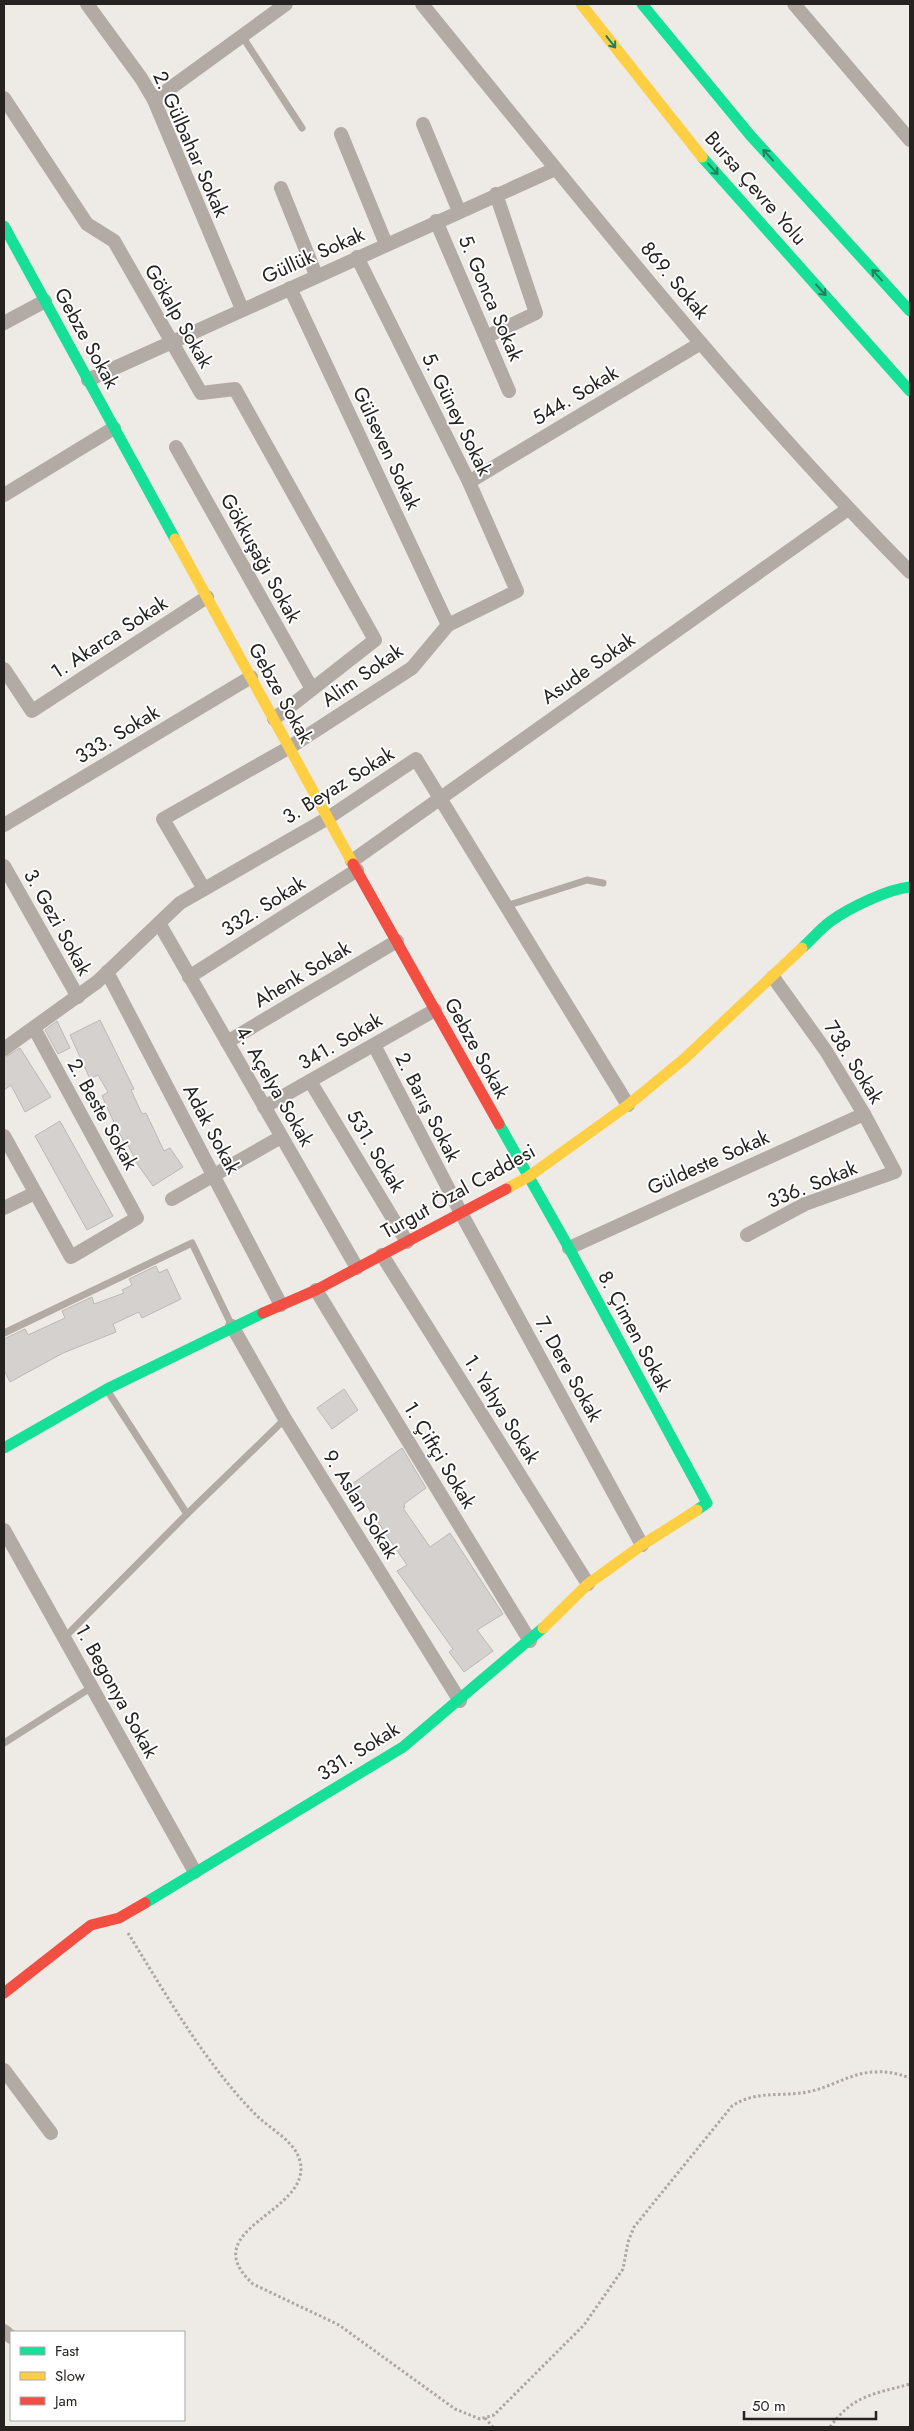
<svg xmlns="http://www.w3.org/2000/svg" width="914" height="2431" viewBox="0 0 914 2431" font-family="Jost,sans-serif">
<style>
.building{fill:#d5d1cf;stroke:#bbb8b5}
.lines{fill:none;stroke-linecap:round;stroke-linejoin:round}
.path{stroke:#ada7a3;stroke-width:3;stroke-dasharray:2.5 2.5;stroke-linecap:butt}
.lane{stroke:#b2aaa5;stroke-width:7}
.street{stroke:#b2aaa5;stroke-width:14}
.fast{stroke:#16e098;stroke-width:11}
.slow{stroke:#ffcf43;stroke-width:11}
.jam{stroke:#f24e42;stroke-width:11}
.oneway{stroke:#1e815c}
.labels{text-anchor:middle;stroke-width:4;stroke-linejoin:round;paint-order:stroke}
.street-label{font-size:20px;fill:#252220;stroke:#fff}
</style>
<rect width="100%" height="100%" fill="#eeeae6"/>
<!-- building -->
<g class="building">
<path d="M100,1020l34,69 -3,1 11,24 4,-1 18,38 6,-3 13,19 -30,19 -15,-21 -11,-22 -2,1 -9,-17 -14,-31 6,-4 -10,-17 -8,4 -20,-44z"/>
<path d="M57,1021l13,27 -12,6 -13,-24z"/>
<path d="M20,1048l31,49 -26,15 -14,-27 -7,5v-32z"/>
<path d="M60,1121l53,95 -26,14 -52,-94z"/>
<path d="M156,1266l3,7 8,-4 14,30 -39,19 -3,-6 -26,12 3,8 -53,21 -53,29 -6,-12v-31l21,-10 3,6 37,-17 -3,-7 30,-14 2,7 30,-11 -2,-3 10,-5 -3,-6z"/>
<path d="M344,1389l14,21 -26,19 -15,-21z"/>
<path d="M402,1448l24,40 -22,16 1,3 -2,1 27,39 20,-14 53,81 -26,16 16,21 -29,21 -15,-20 4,-3 -56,-78 10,-6 -55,-81z"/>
</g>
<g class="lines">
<!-- path -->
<g class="path">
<path d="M128,1933c39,63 76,129 128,182 14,14 39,26 44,46 13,52 -108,67 -47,123l86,41 116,84 25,10 14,-4 90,-90 39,-56 5,-27 6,-15 98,-121c24,-16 49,-9 75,-14 24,-4 44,-20 69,-20 12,-1 23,2 34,6"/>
<path d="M485,2418l8,9"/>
<path d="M830,2427c23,-32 44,-33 80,-43"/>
</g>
<!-- lane -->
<g class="lane">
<path d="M242,36l60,92"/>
<path d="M506,906l81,-26 16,3"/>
<path d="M4,1333l188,-90 39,81"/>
<path d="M107,1390l80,124"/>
<path d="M64,1638l123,-124 98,-95"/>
<path d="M4,1743l88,-56"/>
</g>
<!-- street -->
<g class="street">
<path d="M87,4l54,74 13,22 88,209"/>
<path d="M422,4c157,193 312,390 488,568"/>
<path d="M794,4l116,136"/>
<path d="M4,98l83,126 27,17 87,152 34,-4 140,251 -101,79"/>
<path d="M154,100l132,-96"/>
<path d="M423,124l36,87"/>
<path d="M341,134l45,110"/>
<path d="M281,188l35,87"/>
<path d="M436,221l73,170"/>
<path d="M290,288l158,337"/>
<path d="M4,323l41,-22"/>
<path d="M486,337l50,-24 -40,-119"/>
<path d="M88,380l467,-211"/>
<path d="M176,447l136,242"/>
<path d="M469,482l232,-139"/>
<path d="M4,495l110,-67"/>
<path d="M4,669l28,42 175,-114"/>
<path d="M4,825l247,-148"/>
<path d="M352,861l496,-352"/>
<path d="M4,866l74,131"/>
<path d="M204,889l-41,-70 127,-72 122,-79 36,-43 69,-34 -48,-109 -112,-225"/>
<path d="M159,923l198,345"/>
<path d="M107,972l174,333"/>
<path d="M189,977l168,-107"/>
<path d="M227,1042l170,-101"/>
<path d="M374,1045l87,168 181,332"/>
<path d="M4,1049l93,-67 83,-79 148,-85 88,-59 212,346"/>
<path d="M310,1081l97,161"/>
<path d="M264,1107l171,-97"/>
<path d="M4,1136l67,121 66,-39 -103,-190"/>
<path d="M172,1199l109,-62"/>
<path d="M4,1208l31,-15"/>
<path d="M747,1235l58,-31 90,-32 -31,-58 -38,-63 -53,-74"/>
<path d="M569,1248l295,-134"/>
<path d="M382,1255l206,329"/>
<path d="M316,1290l214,351"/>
<path d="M232,1326l53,93 175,282"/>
<path d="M4,1530l191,342"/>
<path d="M4,2070l47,63"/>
<path d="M4,2331l7,6"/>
</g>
<!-- fast -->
<g class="fast">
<path d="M642,4l108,131 160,176"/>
<path d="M702,157l208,234"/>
<path d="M4,226l171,313"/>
<path d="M802,948c9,-8 18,-19 29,-27 18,-13 57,-32 79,-34"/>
<path d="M499,1124l70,124 138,255 -10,7"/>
<path d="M4,1448l103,-59 156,-76"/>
<path d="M145,1903l258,-156 140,-119"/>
</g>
<!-- slow -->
<g class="slow">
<path d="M581,4l121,153"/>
<path d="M175,539l178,325"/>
<path d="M506,1189l22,-12 100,-72 56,-46 118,-111"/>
<path d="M543,1628l45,-44 54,-39 55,-35"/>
</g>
<!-- jam -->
<g class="jam">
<path d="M353,864l146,260"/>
<path d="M263,1313l53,-23 190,-101"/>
<path d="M4,1993l87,-68 28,-7 26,-15"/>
</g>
</g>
<!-- one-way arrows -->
<defs><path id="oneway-shaft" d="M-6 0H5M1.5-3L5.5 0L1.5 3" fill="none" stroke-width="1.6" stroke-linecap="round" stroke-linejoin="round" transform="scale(1.25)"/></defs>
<g class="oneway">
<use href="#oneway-shaft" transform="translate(611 42) rotate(52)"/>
<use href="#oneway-shaft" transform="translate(768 155) rotate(-132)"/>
<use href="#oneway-shaft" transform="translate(713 169) rotate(48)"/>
<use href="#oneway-shaft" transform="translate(877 275) rotate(-132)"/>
<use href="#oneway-shaft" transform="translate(821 290) rotate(48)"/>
</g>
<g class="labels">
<!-- street labels -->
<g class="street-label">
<text transform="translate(191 144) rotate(66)" y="7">2. Gülbahar Sokak</text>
<text transform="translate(756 188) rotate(49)" y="7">Bursa Çevre Yolu</text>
<text transform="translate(313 255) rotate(-24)" y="7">Güllük Sokak</text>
<text transform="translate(675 280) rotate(50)" y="7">869. Sokak</text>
<text transform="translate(491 298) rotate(67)" y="7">5. Gonca Sokak</text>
<text transform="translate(179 316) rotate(60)" y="7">Gökalp Sokak</text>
<text transform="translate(87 338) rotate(61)" y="7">Gebze Sokak</text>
<text transform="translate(575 395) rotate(-31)" y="7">544. Sokak</text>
<text transform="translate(457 414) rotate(64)" y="7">5. Güney Sokak</text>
<text transform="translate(387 448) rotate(65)" y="7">Gülseven Sokak</text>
<text transform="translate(261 558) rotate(61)" y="7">Gökkuşağı Sokak</text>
<text transform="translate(109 637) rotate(-33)" y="7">1. Akarca Sokak</text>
<text transform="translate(588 668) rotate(-35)" y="7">Asude Sokak</text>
<text transform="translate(362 675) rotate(-35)" y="7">Alim Sokak</text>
<text transform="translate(281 693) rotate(61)" y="7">Gebze Sokak</text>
<text transform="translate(117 734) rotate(-31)" y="7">333. Sokak</text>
<text transform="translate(338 785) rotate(-32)" y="7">3. Beyaz Sokak</text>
<text transform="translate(263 906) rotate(-32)" y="7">332. Sokak</text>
<text transform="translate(58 922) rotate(61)" y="7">3. Gezi Sokak</text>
<text transform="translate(302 974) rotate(-31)" y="7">Ahenk Sokak</text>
<text transform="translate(340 1041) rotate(-30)" y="7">341. Sokak</text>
<text transform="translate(477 1048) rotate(61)" y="7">Gebze Sokak</text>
<text transform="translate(854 1062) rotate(58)" y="7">738. Sokak</text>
<text transform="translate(275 1086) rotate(60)" y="7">4. Açelya Sokak</text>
<text transform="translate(428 1107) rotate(63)" y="7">2. Barış Sokak</text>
<text transform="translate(103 1114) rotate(61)" y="7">2. Beste Sokak</text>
<text transform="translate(212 1129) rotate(62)" y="7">Adak Sokak</text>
<text transform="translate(376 1151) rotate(59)" y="7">531. Sokak</text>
<text transform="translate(708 1162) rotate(-24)" y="7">Güldeste Sokak</text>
<text transform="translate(812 1184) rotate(-22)" y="7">336. Sokak</text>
<text transform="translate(458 1191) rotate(-29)" y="7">Turgut Özal Caddesi</text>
<text transform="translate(635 1331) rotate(62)" y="7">8. Çimen Sokak</text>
<text transform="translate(569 1369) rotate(61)" y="7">7. Dere Sokak</text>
<text transform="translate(502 1409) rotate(58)" y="7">1. Yahya Sokak</text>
<text transform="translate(440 1455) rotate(59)" y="7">1. Çiftçi Sokak</text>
<text transform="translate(361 1504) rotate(58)" y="7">9. Aslan Sokak</text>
<text transform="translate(117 1691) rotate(61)" y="7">1. Begonya Sokak</text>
<text transform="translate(358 1751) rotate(-32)" y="7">331. Sokak</text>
</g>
</g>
<!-- border -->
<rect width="914" height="2431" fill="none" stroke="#252220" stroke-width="10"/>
<!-- legend -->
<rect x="10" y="2331" width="175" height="90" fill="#ffffff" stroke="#a8a7a6"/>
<rect x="20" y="2347" width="25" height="8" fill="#16e098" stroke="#a8a7a6"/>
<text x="55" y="2356" font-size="15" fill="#252220">Fast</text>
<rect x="20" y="2372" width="25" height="8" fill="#ffcf43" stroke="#a8a7a6"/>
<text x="55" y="2381" font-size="15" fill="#252220">Slow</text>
<rect x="20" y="2397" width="25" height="8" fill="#f24e42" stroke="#a8a7a6"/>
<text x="55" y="2406" font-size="15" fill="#252220">Jam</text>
<!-- scale -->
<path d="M744 2411v8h132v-8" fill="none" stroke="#252220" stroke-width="2.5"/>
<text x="752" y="2411" font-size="15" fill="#252220" stroke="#ffffff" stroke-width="4" paint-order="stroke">50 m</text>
</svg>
